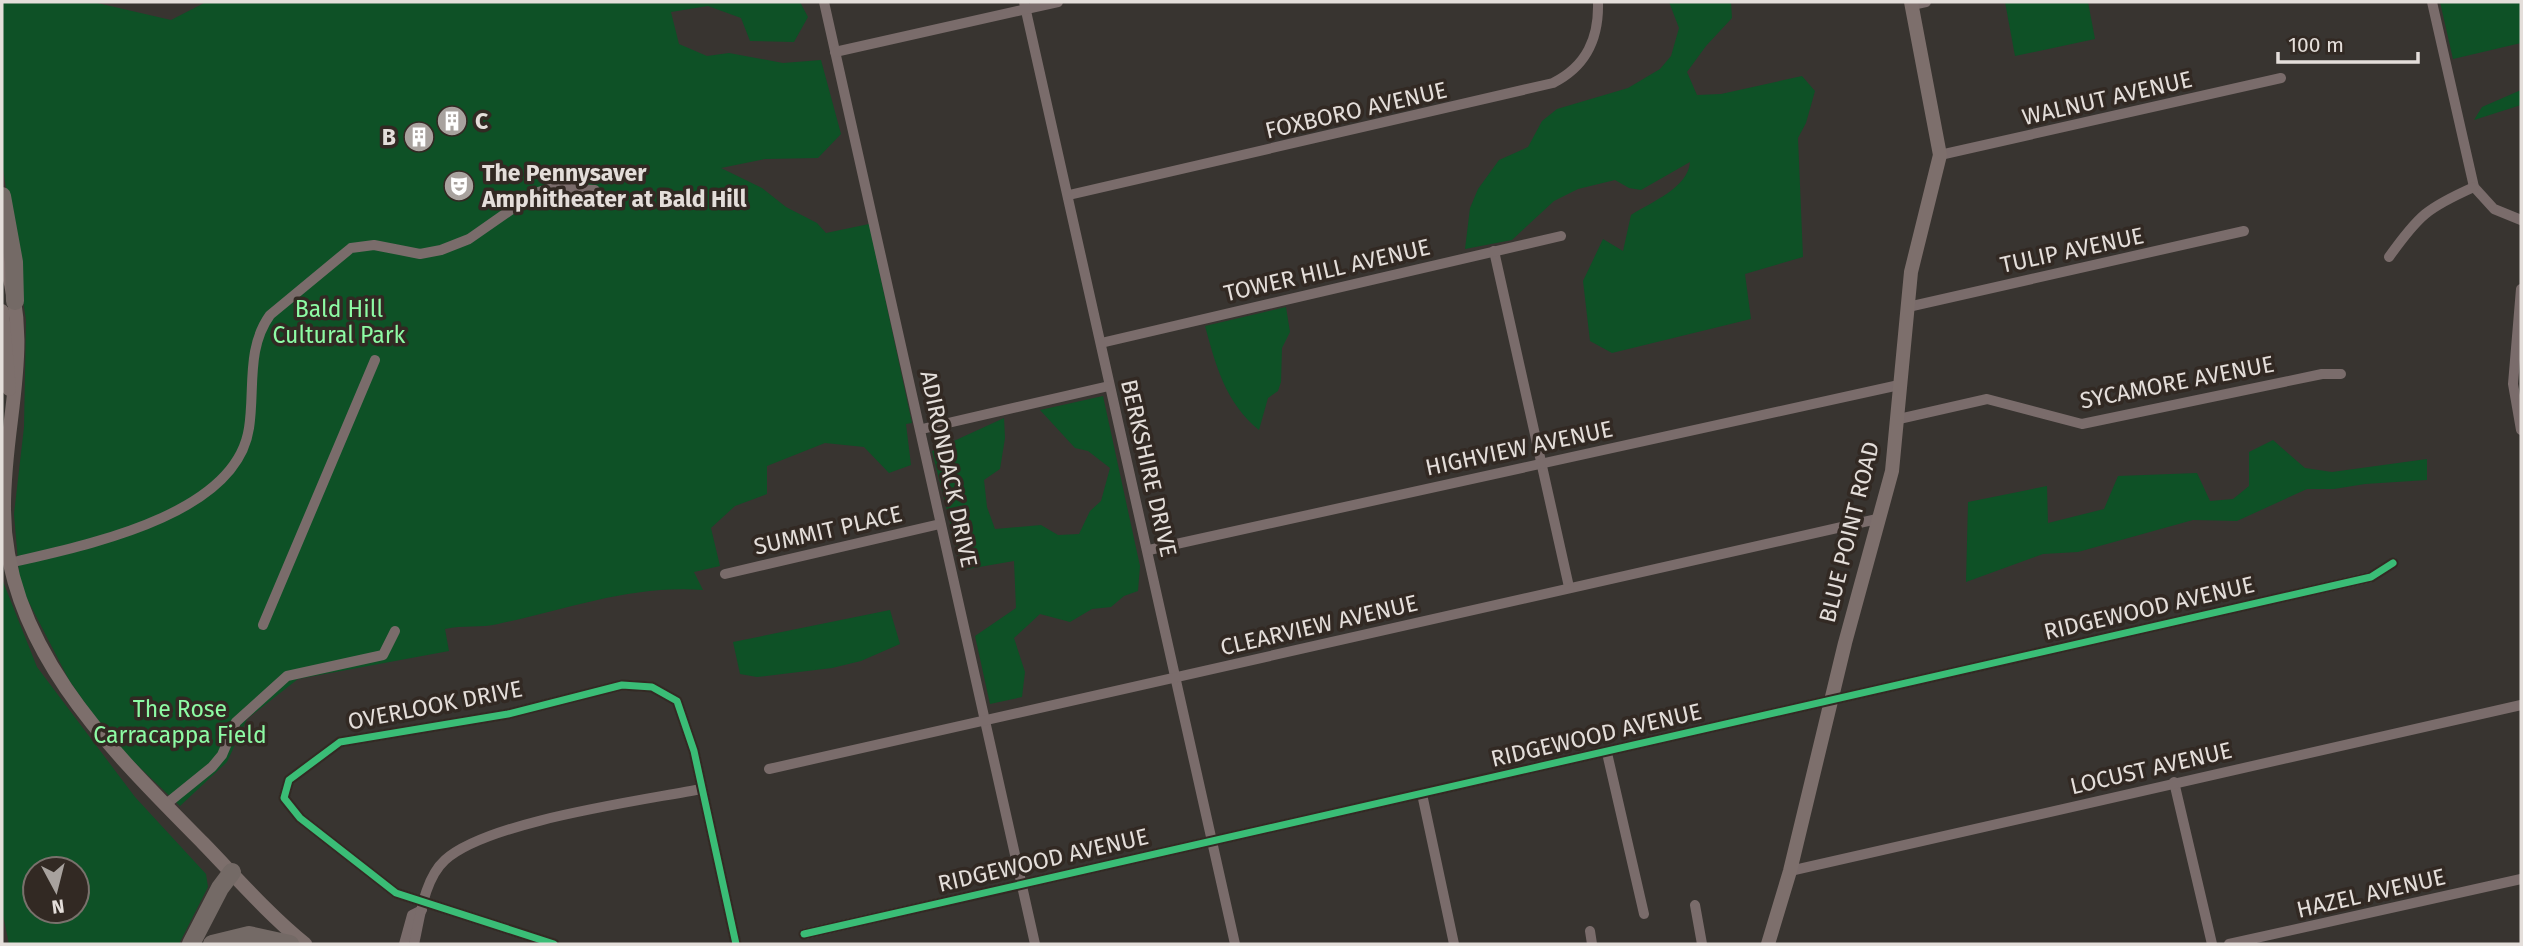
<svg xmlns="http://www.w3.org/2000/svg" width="2523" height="946" viewBox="0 0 2523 946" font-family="'Fira Sans',sans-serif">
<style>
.green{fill:#0e5126;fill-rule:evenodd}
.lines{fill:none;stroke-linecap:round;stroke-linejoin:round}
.street{stroke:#7a6c6b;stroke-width:10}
.secondary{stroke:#7d6f6c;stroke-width:14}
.highway{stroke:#746a66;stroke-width:18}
.cycleway-casing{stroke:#322923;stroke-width:11}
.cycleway{stroke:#3abd76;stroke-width:7}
.labels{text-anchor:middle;stroke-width:7;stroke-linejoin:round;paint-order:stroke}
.street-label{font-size:23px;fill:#e4deda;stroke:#322923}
.poi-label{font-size:23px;font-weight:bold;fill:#e4deda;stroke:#322923;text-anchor:start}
.park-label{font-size:23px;fill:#8dfba4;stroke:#322923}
</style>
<rect width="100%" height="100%" fill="#383430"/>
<!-- green -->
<g class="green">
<path d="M2,2h91l78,18 35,-18h594l8,15 -14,25 -44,-1 -9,-23 -33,-12 -37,6 8,32 28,12 22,-3 54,10 38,-3 20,74 -23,24 -53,1 -44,9 41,20 24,19 31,16 9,10 43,-9 43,199 -6,1 5,41 -22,8 -25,-26 -39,-4 -58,23v28l-32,12 -24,22 9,38 -26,6 9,18c-73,-5 -134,19 -205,34 -17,4 -35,1 -53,5l4,22 -151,28 -51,40 -20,43 -47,44 -70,-67 -41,-59 -49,-95 -6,-71 10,-87 2,-107 -24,-158z"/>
<path d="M1669,2h62l1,16 -26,28 -19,26 10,23 24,-1 81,-18 13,15 -9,32 -8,15 5,119 -58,17 6,45 -139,34 -22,-12 -7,-60 20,-42 20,12 8,-36c20,-13 57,-27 59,-53l-49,28 -12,-2 -14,-8 -37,9 -24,12 -42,39 -47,9 5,-41 8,-19 21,-29 29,-13 14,-26 15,-12 71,-21 32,-19 11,-13 8,-28z"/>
<path d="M2005,2h83l7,37 -80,17z"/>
<path d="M2440,2h81v41l-68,16z"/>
<path d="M2521,90v15l-47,15 8,-13z"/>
<path d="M1286,307l4,25 -8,16 -1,34 -3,9 -10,7 -9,32c-34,-28 -43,-64 -54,-104z"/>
<path d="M1103,396l37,170 -2,25 -14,5 -13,11 -19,2 -22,13 -30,-8 -26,24 11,34 -3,25 -32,7 -15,-68 41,-28 -2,-47 -52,9 -30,-119 72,-33 1,20 -5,31 -16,11 3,27 8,22 46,-4 17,10 21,-1 11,-23 11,-10 9,-33 -22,-17 -13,-3 -35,-38z"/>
<path d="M2273,440l32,28 27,4 95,-13v21l-62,4 -31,5h-27l-70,32 -44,-1 -115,32 -35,2 -77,28 2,-80 79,-16 1,37 56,-14 14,-33 79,-3 13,28 23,-2 16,-13v-34z"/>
<path d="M2,579l35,88 98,130 71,77 2,13 -29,57h-170l-7,-34zM35,869h42v42h-42z"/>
<path d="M890,610l10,34 -39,17 -29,7 -75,9 -17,-3 -7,-32z"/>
</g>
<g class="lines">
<!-- street -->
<g class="street">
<path d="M824,2l211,942"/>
<path d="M1024,2l211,942"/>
<path d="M2432,2l42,185 20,22 27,11"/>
<path d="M1912,5l14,-3"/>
<path d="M835,52l223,-50"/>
<path d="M1940,155l341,-77"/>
<path d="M1069,195l484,-112c34,-17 46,-45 45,-81"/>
<path d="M1494,251l75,336"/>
<path d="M2389,257c30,-42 38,-49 85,-70"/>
<path d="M2521,289l-8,95 8,46"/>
<path d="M1908,307l336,-76"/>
<path d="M1101,343l460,-107"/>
<path d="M1899,419l88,-20 95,25 240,-50h19"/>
<path d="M922,429l187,-43"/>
<path d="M1149,550l750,-165"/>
<path d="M10,563c71,-17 226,-46 239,-135 6,-38 -3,-80 21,-113l81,-67 23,-3 46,9 21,-4 28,-11 66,-46 17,-5 43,2"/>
<path d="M725,574l215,-50"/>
<path d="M263,625l112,-265"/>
<path d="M1607,753l37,161"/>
<path d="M769,769l1108,-250"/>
<path d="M2174,782l38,162"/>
<path d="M1422,794l32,150"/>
<path d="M165,805l47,-38 10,-12 14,-33 51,-46 96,-21 12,-24"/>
<path d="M1790,871l731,-166"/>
<path d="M1695,905l7,39"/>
<path d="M1590,931l2,13"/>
<path d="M804,934l1567,-357 22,-14"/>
<path d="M404,944l8,-29 10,-5"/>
<path d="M414,944c6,-26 10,-65 31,-84 43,-39 195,-59 256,-71"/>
<path d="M554,944l-158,-51 -96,-75 -16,-20 5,-18 51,-38 168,-28 114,-29 30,2 25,14 17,50 42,193"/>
<path d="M2229,944l292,-65"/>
</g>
<!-- secondary -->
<g class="secondary">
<path d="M2,253c34,94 1,164 2,257 1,138 109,242 199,333 33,34 65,71 102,101"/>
<path d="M2,311l7,78"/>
<path d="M1768,944l22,-73 55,-228 47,-172 19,-199 29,-117 -29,-153"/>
</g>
<!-- highway -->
<g class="highway">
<path d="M2,196l12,66 1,39"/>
<path d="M191,944l29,-56 12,-16"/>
<path d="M212,944l37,-9 41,9"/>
</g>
<!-- cycleway casing -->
<g class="cycleway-casing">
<g id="cycleway">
<path d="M804,934l1567,-357 22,-14"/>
<path d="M554,944l-158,-51 -96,-75 -16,-20 5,-18 51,-38 168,-28 114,-29 30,2 25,14 17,50 42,193"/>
</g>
</g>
<!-- cycleway -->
<use href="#cycleway" class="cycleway"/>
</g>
<!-- icons -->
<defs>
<g id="building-disc" transform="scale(1.575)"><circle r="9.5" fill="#a8a29e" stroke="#322923"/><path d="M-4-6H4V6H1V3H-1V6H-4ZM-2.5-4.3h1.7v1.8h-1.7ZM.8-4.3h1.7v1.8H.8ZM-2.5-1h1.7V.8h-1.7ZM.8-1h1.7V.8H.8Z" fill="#fff"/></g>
<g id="theatre-disc" transform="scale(1.575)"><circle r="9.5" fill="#a8a29e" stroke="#322923"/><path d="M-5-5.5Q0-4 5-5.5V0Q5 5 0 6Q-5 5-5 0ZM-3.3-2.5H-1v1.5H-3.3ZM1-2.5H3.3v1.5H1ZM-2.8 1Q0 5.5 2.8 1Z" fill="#fff"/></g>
</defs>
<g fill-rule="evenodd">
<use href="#building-disc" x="452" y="121"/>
<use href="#building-disc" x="419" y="137"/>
<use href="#theatre-disc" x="459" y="186"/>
</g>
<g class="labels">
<!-- street labels -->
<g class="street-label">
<text transform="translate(2107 98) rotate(-13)" y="8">WALNUT AVENUE</text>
<text transform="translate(1356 110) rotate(-13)" y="8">FOXBORO AVENUE</text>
<text transform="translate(2072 250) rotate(-12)" y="8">TULIP AVENUE</text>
<text transform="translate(1327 270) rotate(-13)" y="8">TOWER HILL AVENUE</text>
<text transform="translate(2177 382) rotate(-11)" y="8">SYCAMORE AVENUE</text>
<text transform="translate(1519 448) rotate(-12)" y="8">HIGHVIEW AVENUE</text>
<text transform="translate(1149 468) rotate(77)" y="8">BERKSHIRE DRIVE</text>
<text transform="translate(949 469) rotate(78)" y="8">ADIRONDACK DRIVE</text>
<text transform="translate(828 530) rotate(-13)" y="8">SUMMIT PLACE</text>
<text transform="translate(1849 532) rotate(-76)" y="8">BLUE POINT ROAD</text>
<text transform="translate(2149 608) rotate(-13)" y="8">RIDGEWOOD AVENUE</text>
<text transform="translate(1319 625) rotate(-13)" y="8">CLEARVIEW AVENUE</text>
<text transform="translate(435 705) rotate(-11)" y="8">OVERLOOK DRIVE</text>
<text transform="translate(1596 735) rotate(-13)" y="8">RIDGEWOOD AVENUE</text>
<text transform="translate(2151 768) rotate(-13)" y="8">LOCUST AVENUE</text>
<text transform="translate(1043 860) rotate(-13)" y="8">RIDGEWOOD AVENUE</text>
<text transform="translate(2371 893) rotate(-13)" y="8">HAZEL AVENUE</text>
</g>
<!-- poi labels -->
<g class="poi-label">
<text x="475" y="129">C</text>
<text x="396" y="145" text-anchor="end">B</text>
<text x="482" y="181">The Pennysaver<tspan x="482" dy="26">Amphitheater at Bald Hill</tspan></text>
</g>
<!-- park labels -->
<g class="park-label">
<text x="339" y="317">Bald Hill<tspan x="339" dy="26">Cultural Park</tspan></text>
<text x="180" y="717">The Rose<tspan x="180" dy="26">Carracappa Field</tspan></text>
</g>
</g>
<!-- border -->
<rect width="2523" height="946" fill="none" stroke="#e4deda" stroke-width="7"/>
<!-- north arrow -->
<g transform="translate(56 890) rotate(173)"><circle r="33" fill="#322923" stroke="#79716c" stroke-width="2"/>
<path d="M0-5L12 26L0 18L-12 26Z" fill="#a8a29e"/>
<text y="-10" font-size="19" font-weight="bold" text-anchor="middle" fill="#e4deda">N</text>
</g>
<!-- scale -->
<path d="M2278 52v10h140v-10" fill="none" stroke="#e4deda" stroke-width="3.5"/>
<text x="2288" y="52" font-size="21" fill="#e4deda" stroke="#322923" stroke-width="5" paint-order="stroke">100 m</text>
</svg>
